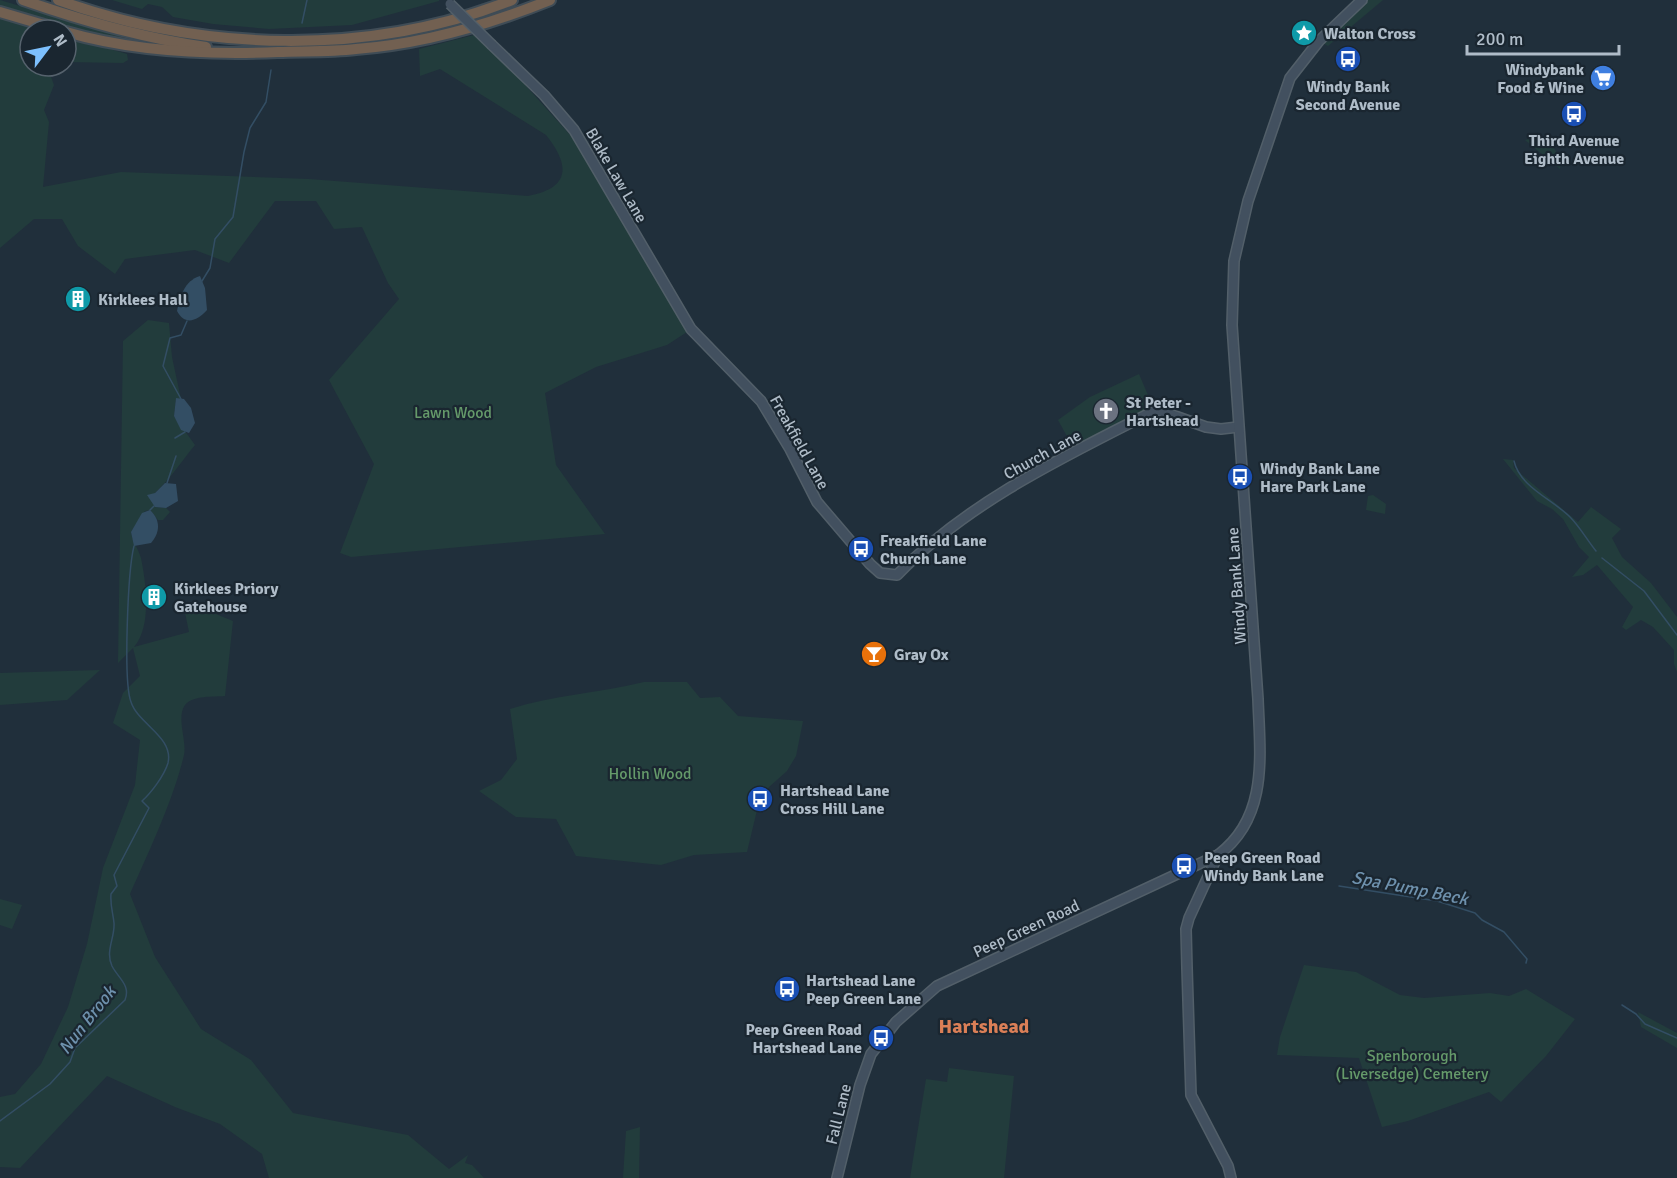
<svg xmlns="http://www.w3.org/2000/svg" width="1677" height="1178" viewBox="0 0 1677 1178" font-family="Signika,sans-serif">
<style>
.green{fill:#223c3c}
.water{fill:#334e64}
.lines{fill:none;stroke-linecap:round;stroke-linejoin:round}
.stream{stroke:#334e64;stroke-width:1.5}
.secondary-casing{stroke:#525f69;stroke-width:12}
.highway-casing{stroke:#3f4c56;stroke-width:14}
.secondary{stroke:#42505f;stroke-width:9}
.highway{stroke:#726051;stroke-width:10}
.secondary-bridge-casing{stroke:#525f69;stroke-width:12;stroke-linecap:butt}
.secondary-bridge{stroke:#42505f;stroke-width:9}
.labels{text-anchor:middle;stroke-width:4.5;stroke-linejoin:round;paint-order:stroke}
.poi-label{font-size:16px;font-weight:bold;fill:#afbcc8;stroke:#1a2630;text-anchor:start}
.street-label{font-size:16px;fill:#afbcc8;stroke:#1a2630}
.park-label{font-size:16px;fill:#659a6a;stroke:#1a2630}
.water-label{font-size:18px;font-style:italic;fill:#6e91ad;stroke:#1a2630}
.quarter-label{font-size:20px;font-weight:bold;fill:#da7f57;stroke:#1a2630}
</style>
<rect width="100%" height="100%" fill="#202f3b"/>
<!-- green -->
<g class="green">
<path d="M0,0l140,42 -42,-5 -98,-28z"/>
<path d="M112,0h327v1l-87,24 -83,4 -56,-5 -40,-7 -11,-10 -14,-3 -6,5z"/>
<path d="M1362,0h21l-55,46 -9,-5z"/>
<path d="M0,17l45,13h-15v36h17l7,19 -10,25 5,12 -6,65 78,-15 188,7 219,17c43,-8 42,-31 18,-61l-106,-66 -20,7 -1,-27 55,-14 34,31 64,71 115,195 -20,13 -71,22 -51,26 11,72 49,69 -254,23 -11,-4 34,-89 -45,-84 70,-81 -11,-16 -26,-56 -28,2 -18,-28h-41l-46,62 -34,-13 -70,9 -10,15 -37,-28 -16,-27h-28l-34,29z"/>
<path d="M66,36l61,18 1,6 -5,3 -57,-1z"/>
<path d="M1532,138l20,6 9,17 -1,8 -35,-29z"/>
<path d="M148,320l21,3 3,34 9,42h-5l-2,17 21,29c-14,17 -25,34 -40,48v14l11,1 4,4 -7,8h-5l-8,-10 -5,1 -14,21c2,11 7,16 10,26 5,25 11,68 -7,89l55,-15 -5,-24 12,-2 37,15 -8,75c-11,1 -32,-1 -40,9 -9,12 2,36 -1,50 -11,46 -35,96 -54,139l25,63 46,72 50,31 42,53 115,22 41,34 19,-14 -3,8 7,2 12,13h-215l-7,-24 -42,-30 -45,-17 -68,-31 -87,92 -20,-1v-70l15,-3 26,-30 27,-57 19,-63 16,-76 32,-83 5,-45 -27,-17 10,-30 17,-17 -7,-28 -15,15 5,-322z"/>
<path d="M1139,374l14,33 -79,42 -16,-29 32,-23z"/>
<path d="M1503,459l10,1 1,8 64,54 13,-15 30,22 -9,9 10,19 29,26 26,34v55l-3,-8v-14l-21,-23 -12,-7 -15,10 -4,-3 11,-20 -36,-42 -14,10 -11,2 17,-20 -10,-10 -16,-28 -11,-10 -15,-8z"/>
<path d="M1373,495l13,9 -1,10 -19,-4 2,-14z"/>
<path d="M100,670l-33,30 -67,5v-32z"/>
<path d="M644,682h43l13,16 20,-1 18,19 65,5 -7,35 -9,15 -18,16 -11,19 -11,46 -53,3 -33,10 -85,-9 -20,-37 -40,-2 -37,-26 22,-11 16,-21 -7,-50c43,-14 89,-16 134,-27z"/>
<path d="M0,899l22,6 -10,24 -12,-4z"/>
<path d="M1304,965l52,7 44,23 24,3 66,-5 19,3 17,-7 49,30 -29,37 -45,46 -12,-10 -81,29 -26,6 -23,-69 -82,-3 3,-18z"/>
<path d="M1638,1012l39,21v15l-36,-21z"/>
<path d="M949,1068l65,8 -10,102h-94l16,-99 21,3z"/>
<path d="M640,1127l-1,51h-16l3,-47z"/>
</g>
<!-- water -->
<g class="water">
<path d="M200,276l5,12 2,22c-10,11 -22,16 -30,1 3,-14 7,-30 23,-35z"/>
<path d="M176,398l8,1 7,9 4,15 -6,10 -8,-3 -7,-14z"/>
<path d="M165,483l11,1 2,17 -12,7 -11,-1 -8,-12 8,-2z"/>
<path d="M150,510c11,10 10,23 1,33l-17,3 -3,-14 11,-19z"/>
</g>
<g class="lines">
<!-- stream -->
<g class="stream">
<path d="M302,23l5,-23"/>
<path d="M202,281l8,-13 5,-29 18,-22 11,-65 6,-24 16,-26 5,-32"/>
<path d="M181,399l-18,-33 7,-28 11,-3 6,-14"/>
<path d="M175,438l10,-6"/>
<path d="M1514,461c6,26 38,38 56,56 10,10 17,23 26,34"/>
<path d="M167,483l9,-27"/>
<path d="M150,510l4,-4"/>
<path d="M1602,558l42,33 33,44"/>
<path d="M1339,886l98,15 38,12 7,7 22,12 23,27 -1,4"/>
<path d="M1622,1005l14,9 9,10 32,14"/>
<path d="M0,1121l50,-37 20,-22 5,-14 50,-48c6,-15 -7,-22 -13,-34 -7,-15 3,-28 2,-43 -1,-10 -4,-18 -3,-29l6,-8 -3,-11 35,-67 -7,-7c9,-8 22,-25 26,-38 6,-26 -30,-39 -37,-61 -8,-21 -3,-132 3,-156"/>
</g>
<!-- secondary casing -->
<g class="secondary-casing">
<g id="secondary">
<path d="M492,45l52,50 30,35 117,199 70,72 29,48 27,53 53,62 10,9 17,2c70,-72 164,-117 253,-162l8,-3 48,17 15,2 17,-2"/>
<path d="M1218,855l-29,63 -3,11 1,39 4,127 37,71 3,12"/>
<path d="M837,1178l23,-93 11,-31 25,-32 41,-36 281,-131c51,-38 42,-100 40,-156l-26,-374 2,-64 14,-60 42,-123 29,-37 43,-41"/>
</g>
</g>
<!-- highway casing -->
<g class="highway-casing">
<g id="highway">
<path d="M23,0c60,21 120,38 183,47"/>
<path d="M58,0c144,52 311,57 454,0"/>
<path d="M0,12l61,18"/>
<path d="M66,32c69,20 141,23 212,20 26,-1 52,0 78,-3 67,-5 132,-24 194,-49"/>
</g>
</g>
<!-- secondary -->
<use href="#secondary" class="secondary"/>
<!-- highway -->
<use href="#highway" class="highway"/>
<!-- secondary-bridge casing -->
<g class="secondary-bridge-casing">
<path id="secondary-bridge" d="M450,4l42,41"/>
</g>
<!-- secondary-bridge -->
<use href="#secondary-bridge" class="secondary-bridge"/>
</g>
<!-- icons -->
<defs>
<g id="sight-disc" transform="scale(1.35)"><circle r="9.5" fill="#0f9aa8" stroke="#1a2630"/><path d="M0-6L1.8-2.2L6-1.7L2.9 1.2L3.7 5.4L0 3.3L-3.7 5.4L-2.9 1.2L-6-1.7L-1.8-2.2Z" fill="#fff"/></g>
<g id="bus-disc" transform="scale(1.35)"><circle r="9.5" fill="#1a4fb4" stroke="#1a2630"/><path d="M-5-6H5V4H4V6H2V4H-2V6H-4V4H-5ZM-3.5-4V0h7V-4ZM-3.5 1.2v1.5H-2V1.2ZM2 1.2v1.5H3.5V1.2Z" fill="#fff"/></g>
<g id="supermarket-disc" transform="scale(1.35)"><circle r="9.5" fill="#3f7fe0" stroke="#1a2630"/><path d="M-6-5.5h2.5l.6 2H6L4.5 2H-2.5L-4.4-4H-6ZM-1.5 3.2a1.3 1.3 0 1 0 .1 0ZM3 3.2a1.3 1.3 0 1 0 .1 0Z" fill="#fff"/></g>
<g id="building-disc" transform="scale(1.35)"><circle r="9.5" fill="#0f9aa8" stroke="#1a2630"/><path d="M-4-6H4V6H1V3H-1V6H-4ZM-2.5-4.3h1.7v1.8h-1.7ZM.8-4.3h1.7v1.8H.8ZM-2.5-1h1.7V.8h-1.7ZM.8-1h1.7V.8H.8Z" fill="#fff"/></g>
<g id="church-disc" transform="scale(1.35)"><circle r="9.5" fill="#6b7280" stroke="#1a2630"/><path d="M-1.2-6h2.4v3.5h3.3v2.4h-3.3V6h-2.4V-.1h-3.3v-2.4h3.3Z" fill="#fff"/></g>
<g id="bar-disc" transform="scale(1.35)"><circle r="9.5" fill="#e8710a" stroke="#1a2630"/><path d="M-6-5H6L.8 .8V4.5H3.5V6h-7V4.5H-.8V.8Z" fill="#fff"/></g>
</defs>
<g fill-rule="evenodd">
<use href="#sight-disc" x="1304" y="33"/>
<use href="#bus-disc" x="1348" y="59"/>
<use href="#supermarket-disc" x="1603" y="78"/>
<use href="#bus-disc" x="1574" y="114"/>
<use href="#building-disc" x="78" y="299"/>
<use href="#church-disc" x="1106" y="411"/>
<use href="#bus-disc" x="1240" y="477"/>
<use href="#bus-disc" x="861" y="549"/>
<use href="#building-disc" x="154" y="597"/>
<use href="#bar-disc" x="874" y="654"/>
<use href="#bus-disc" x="760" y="799"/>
<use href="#bus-disc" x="1184" y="866"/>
<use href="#bus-disc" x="787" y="989"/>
<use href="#bus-disc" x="881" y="1038"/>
</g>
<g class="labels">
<!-- poi labels -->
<g class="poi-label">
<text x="1324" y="39">Walton Cross</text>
<text x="1584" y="75" text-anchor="end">Windybank<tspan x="1584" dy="18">Food &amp; Wine</tspan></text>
<text x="1348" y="92" text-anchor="middle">Windy Bank<tspan x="1348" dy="18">Second Avenue</tspan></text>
<text x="1574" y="146" text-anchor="middle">Third Avenue<tspan x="1574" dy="18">Eighth Avenue</tspan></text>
<text x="98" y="305">Kirklees Hall</text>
<text x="1126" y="408">St Peter -<tspan x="1126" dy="18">Hartshead</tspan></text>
<text x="1260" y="474">Windy Bank Lane<tspan x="1260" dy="18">Hare Park Lane</tspan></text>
<text x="880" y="546">Freakfield Lane<tspan x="880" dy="18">Church Lane</tspan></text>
<text x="174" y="594">Kirklees Priory<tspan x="174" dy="18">Gatehouse</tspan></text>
<text x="894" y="660">Gray Ox</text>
<text x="780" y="796">Hartshead Lane<tspan x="780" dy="18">Cross Hill Lane</tspan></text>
<text x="1204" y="863">Peep Green Road<tspan x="1204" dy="18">Windy Bank Lane</tspan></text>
<text x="806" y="986">Hartshead Lane<tspan x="806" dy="18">Peep Green Lane</tspan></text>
<text x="862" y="1035" text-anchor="end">Peep Green Road<tspan x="862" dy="18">Hartshead Lane</tspan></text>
</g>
<!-- street labels -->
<g class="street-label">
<text transform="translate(617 175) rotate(60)" y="6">Blake Law Lane</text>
<text transform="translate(800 442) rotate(61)" y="6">Freakfield Lane</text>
<text transform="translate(1042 454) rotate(-29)" y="6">Church Lane</text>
<text transform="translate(1236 586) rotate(-94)" y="6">Windy Bank Lane</text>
<text transform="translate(1026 928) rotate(-25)" y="6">Peep Green Road</text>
<text transform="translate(838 1114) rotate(-76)" y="6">Fall Lane</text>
</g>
<!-- park labels -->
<g class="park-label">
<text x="453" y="418">Lawn Wood</text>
<text x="650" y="779">Hollin Wood</text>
<text x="1412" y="1061">Spenborough<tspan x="1412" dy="18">(Liversedge) Cemetery</tspan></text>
</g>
<!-- water labels -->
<g class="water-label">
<text transform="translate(1410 888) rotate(11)" y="6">Spa Pump Beck</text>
<text transform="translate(87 1020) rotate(-52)" y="6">Nun Brook</text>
</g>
<!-- quarter labels -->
<g class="quarter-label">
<text x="984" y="1033">Hartshead</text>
</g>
</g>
<!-- north arrow -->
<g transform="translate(48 48) rotate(58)"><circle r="28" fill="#1a2630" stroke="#56626d" stroke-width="1.5"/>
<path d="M0-4.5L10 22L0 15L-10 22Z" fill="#7dc0fe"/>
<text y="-9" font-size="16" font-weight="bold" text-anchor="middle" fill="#afbcc8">N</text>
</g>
<!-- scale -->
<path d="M1467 45v9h152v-9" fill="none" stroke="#afbcc8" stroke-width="3"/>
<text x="1476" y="45" font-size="18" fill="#afbcc8" stroke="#1a2630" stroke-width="4.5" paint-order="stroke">200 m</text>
</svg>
